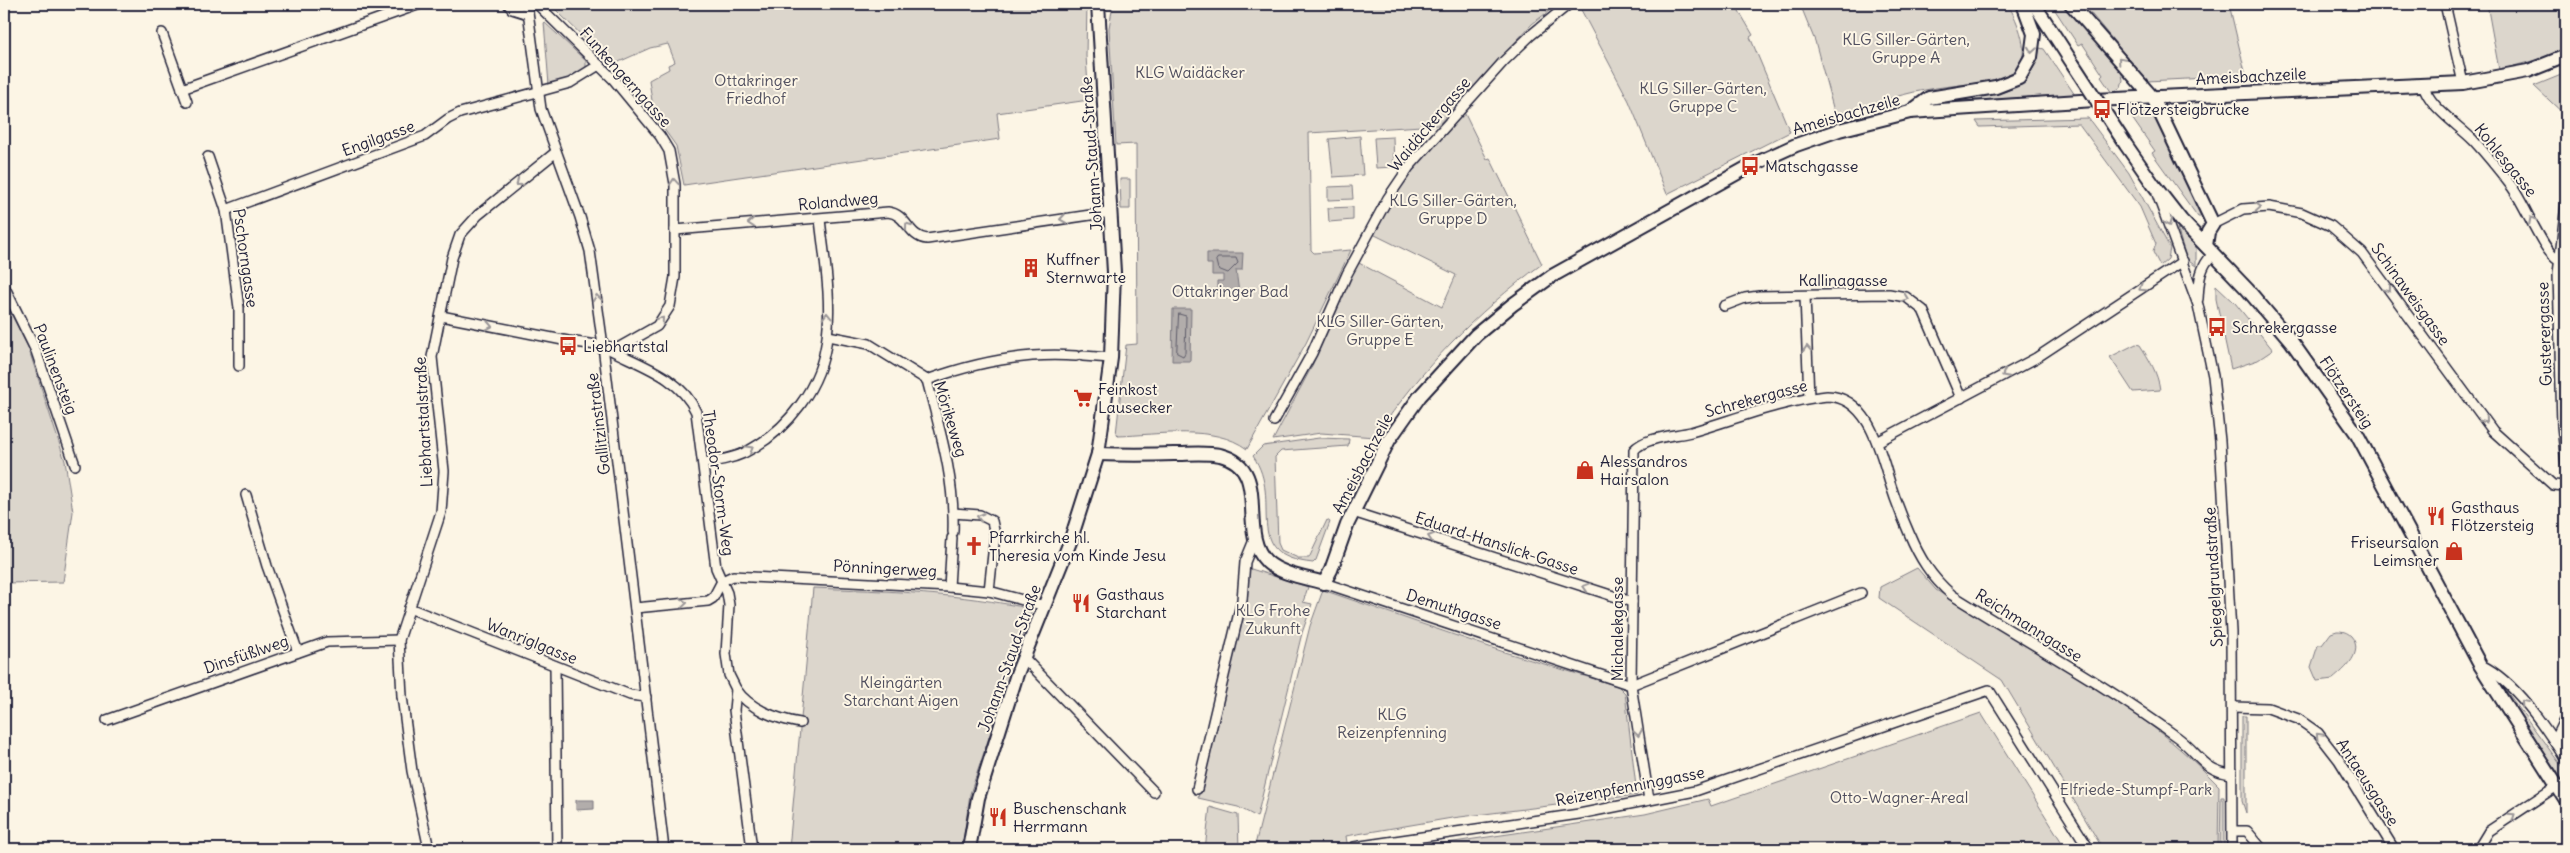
<svg xmlns="http://www.w3.org/2000/svg" width="2570" height="853" viewBox="0 0 2570 853" font-family="Delius,sans-serif">
<style>
.green{fill:#dcd6cc;stroke:#7f7c84}
.water{fill:#b2adab;stroke:#78757e}
.lines{fill:none;stroke-linecap:round;stroke-linejoin:round}
.shore{stroke:#5c5a68;stroke-width:1}
.street-casing{stroke:#22223b;stroke-width:12}
.secondary-casing{stroke:#22223b;stroke-width:16}
.street{stroke:#fcf5e5;stroke-width:9}
.secondary{stroke:#fcf5e5;stroke-width:12}
.secondary-bridge-casing{stroke:#22223b;stroke-width:16;stroke-linecap:butt}
.secondary-bridge{stroke:#fcf5e5;stroke-width:12}
.oneway{stroke:#9a9698}
.labels{text-anchor:middle;stroke-width:4;stroke-linejoin:round;paint-order:stroke}
.park-label{font-size:16px;fill:#504f5f;stroke:#fcf5e5}
.street-label{font-size:16px;fill:#22223b;stroke:#fcf5e5}
.poi-label{font-size:16px;fill:#22223b;stroke:#fcf5e5;text-anchor:start}
</style>
<rect width="100%" height="100%" fill="#fcf5e5"/>
<filter id="ink" filterUnits="userSpaceOnUse"><feTurbulence type="fractalNoise" baseFrequency=".02" numOctaves="2"/><feDisplacementMap in="SourceGraphic" scale="10" xChannelSelector="R" yChannelSelector="G"/><feConvolveMatrix kernelMatrix="1 2 1 2 8 2 1 2 1" color-interpolation-filters="sRGB"/></filter>
<g filter="url(#ink)">
<!-- green -->
<g class="green">
<path d="M556,4h531l-1,52 3,44 -92,13 3,26 -316,46 -8,-39 -22,-31 -5,-35 20,-11 -1,-4 7,-3 -7,-18 -18,4 -38,17 -56,-55z"/>
<path d="M1113,4h445l-26,20 -94,101 -129,8 2,117 3,3 37,-3 -45,93 -59,106c-33,-25 -89,-14 -129,-13l-2,-2 10,-89 11,-1 -1,-200 -20,1 -7,-117z"/>
<path d="M1578,4h157l18,31 -3,2 40,95 -123,62 -38,-93z"/>
<path d="M1800,4h208c47,88 -24,74 -83,86 -30,5 -60,17 -90,25l-20,-74z"/>
<path d="M2051,4h15l55,66 2,10 -2,7 -9,6 -11,-16 2,-2 -21,-32 -4,2z"/>
<path d="M2083,4h146l17,72 -99,5z"/>
<path d="M2487,4h79v44l-23,10 -44,12z"/>
<path d="M544,22l42,39v9l-19,10 -18,5z"/>
<path d="M2040,48l4,1 31,46 -136,7v-2c44,-5 90,2 101,-52z"/>
<path d="M2566,73v43l-32,-30z"/>
<path d="M2125,108l19,1 12,7 43,89 3,12h-4l-46,-64 3,-2z"/>
<path d="M1464,112l23,47 3,-1 52,106c-68,50 -119,103 -167,173l-54,-4 -48,7 38,-72 46,-106 85,45 14,-32 -83,-41 34,-57z"/>
<path d="M2088,118l41,55 41,75 -2,11 -8,7 -7,-14 3,-8 -16,-37 -61,-83 -99,3 -4,-6z"/>
<path d="M1360,136l3,39 -30,2 -4,-38z"/>
<path d="M1393,137l1,30 -18,1 -2,-30z"/>
<path d="M1120,179h10v30h-9z"/>
<path d="M1352,186l1,13 -25,1v-13z"/>
<path d="M1353,207v13l-24,2 -1,-14z"/>
<path d="M2177,228l19,19v19l-9,-6z"/>
<path d="M2216,285l19,18 38,47 -15,10 -27,9 -15,-70z"/>
<path d="M4,300l24,47 37,114 8,51 -10,70 -59,1z"/>
<path d="M2136,344l4,1c9,14 18,28 20,45l-27,2 -23,-35z"/>
<path d="M1319,438l30,1 -1,7 -67,5 -6,6 3,86 3,7 17,8h11l18,-38 3,2 -14,38 -3,3c-76,-8 -28,-61 -60,-107l10,-10z"/>
<path d="M1248,568l60,19 -5,15 9,2 -10,29 -45,184 -19,-10 -40,-9 27,-109z"/>
<path d="M1917,568l19,22c97,59 204,113 283,196l-1,63h-115l-101,-169 -123,-82 1,-11z"/>
<path d="M813,588c74,3 147,5 219,21l-62,185 -8,55h-173z"/>
<path d="M1323,590l181,62 114,34 7,7 12,102 -185,23 -106,18 2,13h-94l56,-223z"/>
<path d="M2337,631c6,0 10,1 14,5 14,16 -6,33 -18,43l-16,2 -6,-14 7,-22h4l9,-12z"/>
<path d="M2504,688l62,84v13l-60,-91z"/>
<path d="M1981,713l85,136h-660l239,-35 63,-15 3,7z"/>
<path d="M2242,716h4v97l-4,-12z"/>
<path d="M2221,797h3v52l-4,-1z"/>
<path d="M1210,807l28,8 1,34h-34z"/>
</g>
<!-- water -->
<g class="water">
<path d="M1207,253h36l-1,17h-6l3,23h-22v-12h6v-6h-11v-11h-5z"/>
<path d="M1173,309h18l-1,52h-18z"/>
<path d="M576,800h18v9l-18,1z"/>
</g>
<g class="lines">
<!-- shore -->
<g class="shore">
<path d="M1218,258h18l2,5 -10,10 -10,-4 -2,-8z"/>
<path d="M1179,314l7,2 -1,37 -2,3 -6,-3z"/>
</g>
<!-- street casing -->
<g class="street-casing">
<g id="street">
<path d="M508,4l4,5 16,5"/>
<path d="M527,4l14,105 39,108 10,34 13,95 61,503"/>
<path d="M2445,4l18,79"/>
<path d="M162,33l25,69"/>
<path d="M2423,84c6,23 33,39 50,56 14,15 26,30 39,47 12,16 32,66 46,73"/>
<path d="M182,89l238,-85"/>
<path d="M208,157l18,53 13,98v58"/>
<path d="M2157,194l41,111 15,71 7,65 11,191 1,217"/>
<path d="M2566,204l-8,70 4,152 4,37"/>
<path d="M226,210l199,-74 23,-17 12,-6 110,-30 29,-18"/>
<path d="M2213,224l30,-15 26,-2 33,6 29,13 31,27 131,178 60,54 13,1"/>
<path d="M675,230l213,-18c19,2 20,25 39,27l184,-27"/>
<path d="M4,286l32,65 39,114"/>
<path d="M1805,296l4,102"/>
<path d="M2198,299c1,-17 1,-31 15,-45"/>
<path d="M1724,306l21,-8 14,-2 130,-2 17,3 17,13 38,88"/>
<path d="M441,316l127,25 50,7 39,-22 13,-20 5,-29v-93l-6,-33 -9,-15 -47,-57 -76,-75"/>
<path d="M828,336l41,8 58,36c13,51 28,99 26,152"/>
<path d="M609,349c31,16 72,28 87,63l20,156 11,25 2,12 -3,49 3,21 7,14 -2,21 18,139"/>
<path d="M1083,356l28,2"/>
<path d="M927,380c47,-17 99,-28 149,-24"/>
<path d="M1274,421l38,-68 35,-79 41,-76 21,-31 95,-106 27,-26 38,-31"/>
<path d="M1877,442l159,-84 147,-97"/>
<path d="M703,463c14,-2 28,-4 41,-10 44,-22 78,-67 83,-116 5,-39 -3,-80 -7,-118"/>
<path d="M246,495l21,71 31,86"/>
<path d="M1353,512l279,90"/>
<path d="M953,513l27,2 12,6 3,14 -6,56"/>
<path d="M722,581l11,-5 216,11 40,4 56,15"/>
<path d="M1324,583l307,102 230,-92"/>
<path d="M949,587l3,-49"/>
<path d="M409,608l221,87 16,2"/>
<path d="M635,608l73,-7 5,-3 9,-17"/>
<path d="M1024,658l130,134"/>
<path d="M2481,665c34,16 65,63 85,95"/>
<path d="M555,666l2,183"/>
<path d="M736,689c13,20 41,30 64,34"/>
<path d="M2233,707l35,1 30,11 20,14 21,27 55,89"/>
<path d="M107,720l220,-78 72,-2"/>
<path d="M2554,741l12,-25"/>
<path d="M1197,789l45,-189 3,-38 9,-22"/>
<path d="M1649,800l-18,-115 3,-235c11,-13 40,-14 57,-18 45,-13 89,-31 136,-36 42,1 53,55 63,87 5,16 12,34 19,50 10,24 22,44 43,62 75,47 154,90 225,142 22,16 26,34 55,37"/>
<path d="M2233,831h14l15,18"/>
<path d="M1354,847l225,-33 116,-23 294,-101 100,159"/>
<path d="M429,849l-17,-78 -10,-75 -3,-56 42,-128 3,-41 -12,-114 20,-99 8,-23 18,-20 78,-63"/>
<path d="M2478,849l11,-18 68,-45"/>
</g>
</g>
<!-- secondary casing -->
<g class="secondary-casing">
<g id="secondary">
<path d="M2034,4l39,60"/>
<path d="M2071,4l82,94 60,126 -5,8 -2,14"/>
<path d="M1910,112l19,-14 67,-11 23,-9 12,-21 3,-23 -11,-30"/>
<path d="M2126,145l27,39 28,36 66,69 44,52 66,93 123,231 86,135"/>
<path d="M1098,454c25,1 51,1 76,0 15,0 31,-2 46,1 53,13 16,77 47,107 13,12 40,16 57,21l7,-13 16,-45 42,-85 31,-44 56,-61 36,-30 40,-29 198,-110 46,-21 43,-15 71,-18 185,-12 368,-17 65,-12 38,-15"/>
<path d="M969,849l9,-51 39,-124 53,-132 28,-88 13,-96 3,-86 -16,-268"/>
</g>
</g>
<!-- street -->
<use href="#street" class="street"/>
<!-- secondary -->
<use href="#secondary" class="secondary"/>
<!-- secondary-bridge casing -->
<g class="secondary-bridge-casing">
<path id="secondary-bridge" d="M2073,64l53,81"/>
</g>
<!-- secondary-bridge -->
<use href="#secondary-bridge" class="secondary-bridge"/>
</g>
<!-- one-way arrows -->
<defs><path id="oneway-chevron" d="M-2-3.5L2.5 0L-2 3.5" fill="none" stroke-width="1.6" stroke-linecap="round" stroke-linejoin="round" transform="scale(1.25)"/></defs>
<g class="oneway">
<use href="#oneway-chevron" transform="translate(2032 50) rotate(99)"/>
<use href="#oneway-chevron" transform="translate(2121 60) rotate(-131)"/>
<use href="#oneway-chevron" transform="translate(674 182) rotate(-94)"/>
<use href="#oneway-chevron" transform="translate(519 183) rotate(141)"/>
<use href="#oneway-chevron" transform="translate(2258 207) rotate(-3)"/>
<use href="#oneway-chevron" transform="translate(1063 219) rotate(171)"/>
<use href="#oneway-chevron" transform="translate(2532 220) rotate(-118)"/>
<use href="#oneway-chevron" transform="translate(751 223) rotate(175)"/>
<use href="#oneway-chevron" transform="translate(2168 223) rotate(68)"/>
<use href="#oneway-chevron" transform="translate(908 226) rotate(-126)"/>
<use href="#oneway-chevron" transform="translate(2142 288) rotate(147)"/>
<use href="#oneway-chevron" transform="translate(2388 289) rotate(54)"/>
<use href="#oneway-chevron" transform="translate(597 298) rotate(-98)"/>
<use href="#oneway-chevron" transform="translate(1905 298) rotate(21)"/>
<use href="#oneway-chevron" transform="translate(827 316) rotate(-91)"/>
<use href="#oneway-chevron" transform="translate(661 320) rotate(-50)"/>
<use href="#oneway-chevron" transform="translate(489 326) rotate(11)"/>
<use href="#oneway-chevron" transform="translate(1807 349) rotate(-93)"/>
<use href="#oneway-chevron" transform="translate(2005 374) rotate(152)"/>
<use href="#oneway-chevron" transform="translate(2484 420) rotate(51)"/>
<use href="#oneway-chevron" transform="translate(750 449) rotate(-30)"/>
<use href="#oneway-chevron" transform="translate(980 517) rotate(-164)"/>
<use href="#oneway-chevron" transform="translate(1431 537) rotate(-162)"/>
<use href="#oneway-chevron" transform="translate(1586 587) rotate(-162)"/>
<use href="#oneway-chevron" transform="translate(684 603) rotate(-6)"/>
<use href="#oneway-chevron" transform="translate(2524 703) rotate(-131)"/>
<use href="#oneway-chevron" transform="translate(1638 733) rotate(81)"/>
<use href="#oneway-chevron" transform="translate(2319 736) rotate(-134)"/>
<use href="#oneway-chevron" transform="translate(2512 816) rotate(-34)"/>
</g>
</g>
<!-- icons -->
<defs>
<g id="bus-bare" transform="scale(1.5)"><path d="M-5-6H5V4H4V6H2V4H-2V6H-4V4H-5ZM-3.5-4V0h7V-4ZM-3.5 1.2v1.5H-2V1.2ZM2 1.2v1.5H3.5V1.2Z" fill="#c8321e" stroke="#fcf5e5" stroke-width="2.5" paint-order="stroke"/></g>
<g id="building-bare" transform="scale(1.5)"><path d="M-4-6H4V6H1V3H-1V6H-4ZM-2.5-4.3h1.7v1.8h-1.7ZM.8-4.3h1.7v1.8H.8ZM-2.5-1h1.7V.8h-1.7ZM.8-1h1.7V.8H.8Z" fill="#c8321e" stroke="#fcf5e5" stroke-width="2.5" paint-order="stroke"/></g>
<g id="supermarket-bare" transform="scale(1.5)"><path d="M-6-5.5h2.5l.6 2H6L4.5 2H-2.5L-4.4-4H-6ZM-1.5 3.2a1.3 1.3 0 1 0 .1 0ZM3 3.2a1.3 1.3 0 1 0 .1 0Z" fill="#c8321e" stroke="#fcf5e5" stroke-width="2.5" paint-order="stroke"/></g>
<g id="shop-bare" transform="scale(1.5)"><path d="M-5-2.5h2.3a2.7 3.5 0 0 1 5.4 0H5L5.5 6h-11ZM-1.5-2.5h3a1.5 2.3 0 0 0-3 0Z" fill="#c8321e" stroke="#fcf5e5" stroke-width="2.5" paint-order="stroke"/></g>
<g id="restaurant-bare" transform="scale(1.5)"><path d="M-5-6h1v4h1v-4h1v4h1v-4h1v5L-1.5 .5V6h-2V.5L-5-1ZM5-6V6H3V1.5H1.5Q1.5-4 5-6Z" fill="#c8321e" stroke="#fcf5e5" stroke-width="2.5" paint-order="stroke"/></g>
<g id="church-bare" transform="scale(1.5)"><path d="M-1.2-6h2.4v3.5h3.3v2.4h-3.3V6h-2.4V-.1h-3.3v-2.4h3.3Z" fill="#c8321e" stroke="#fcf5e5" stroke-width="2.5" paint-order="stroke"/></g>
</defs>
<g fill-rule="evenodd">
<use href="#bus-bare" x="2102" y="109"/>
<use href="#bus-bare" x="1750" y="166"/>
<use href="#building-bare" x="1031" y="268"/>
<use href="#bus-bare" x="2217" y="327"/>
<use href="#bus-bare" x="568" y="346"/>
<use href="#supermarket-bare" x="1083" y="398"/>
<use href="#shop-bare" x="1585" y="470"/>
<use href="#restaurant-bare" x="2436" y="516"/>
<use href="#church-bare" x="974" y="546"/>
<use href="#shop-bare" x="2454" y="551"/>
<use href="#restaurant-bare" x="1081" y="603"/>
<use href="#restaurant-bare" x="998" y="817"/>
</g>
<g class="labels">
<!-- park labels -->
<g class="park-label">
<text x="1906" y="45">KLG Siller-Gärten,<tspan x="1906" dy="18">Gruppe A</tspan></text>
<text x="1190" y="78">KLG Waidäcker</text>
<text x="756" y="86">Ottakringer<tspan x="756" dy="18">Friedhof</tspan></text>
<text x="1703" y="94">KLG Siller-Gärten,<tspan x="1703" dy="18">Gruppe C</tspan></text>
<text x="1453" y="206">KLG Siller-Gärten,<tspan x="1453" dy="18">Gruppe D</tspan></text>
<text x="1230" y="297">Ottakringer Bad</text>
<text x="1380" y="327">KLG Siller-Gärten,<tspan x="1380" dy="18">Gruppe E</tspan></text>
<text x="1273" y="616">KLG Frohe<tspan x="1273" dy="18">Zukunft</tspan></text>
<text x="901" y="688">Kleingärten<tspan x="901" dy="18">Starchant Aigen</tspan></text>
<text x="1392" y="720">KLG<tspan x="1392" dy="18">Reizenpfenning</tspan></text>
<text x="2136" y="795">Elfriede-Stumpf-Park</text>
<text x="1899" y="803">Otto-Wagner-Areal</text>
</g>
<!-- street labels -->
<g class="street-label">
<text transform="translate(2251 76) rotate(-3)" y="6">Ameisbachzeile</text>
<text transform="translate(626 77) rotate(48)" y="6">Funkengerngasse</text>
<text transform="translate(1846 114) rotate(-16)" y="6">Ameisbachzeile</text>
<text transform="translate(1429 124) rotate(-50)" y="6">Waidäckergasse</text>
<text transform="translate(378 138) rotate(-20)" y="6">Engilgasse</text>
<text transform="translate(1091 154) rotate(-94)" y="6">Johann-Staud-Straße</text>
<text transform="translate(2506 160) rotate(51)" y="6">Kohlesgasse</text>
<text transform="translate(838 201) rotate(-5)" y="6">Rolandweg</text>
<text transform="translate(246 258) rotate(82)" y="6">Pschorngasse</text>
<text x="1843" y="286">Kallinagasse</text>
<text transform="translate(2411 294) rotate(54)" y="6">Schinaweisgasse</text>
<text transform="translate(2544 334) rotate(-92)" y="6">Gusterergasse</text>
<text transform="translate(56 369) rotate(69)" y="6">Paulinensteig</text>
<text transform="translate(2347 392) rotate(56)" y="6">Flötzersteig</text>
<text transform="translate(1756 398) rotate(-15)" y="6">Schrekergasse</text>
<text transform="translate(951 419) rotate(73)" y="6">Mörikeweg</text>
<text transform="translate(423 422) rotate(-93)" y="6">Liebhartstalstraße</text>
<text transform="translate(598 424) rotate(-97)" y="6">Gallitzinstraße</text>
<text transform="translate(1362 463) rotate(-62)" y="6">Ameisbachzeile</text>
<text transform="translate(719 483) rotate(82)" y="6">Theodor-Storm-Weg</text>
<text transform="translate(1497 543) rotate(18)" y="6">Eduard-Hanslick-Gasse</text>
<text transform="translate(885 568) rotate(3)" y="6">Pönningerweg</text>
<text transform="translate(2213 577) rotate(-93)" y="6">Spiegelgrundstraße</text>
<text transform="translate(1454 609) rotate(18)" y="6">Demuthgasse</text>
<text transform="translate(2029 625) rotate(32)" y="6">Reichmanngasse</text>
<text transform="translate(1617 629) rotate(-90)" y="6">Michalekgasse</text>
<text transform="translate(532 641) rotate(22)" y="6">Wanriglgasse</text>
<text transform="translate(246 654) rotate(-19)" y="6">Dinsfüßlweg</text>
<text transform="translate(1009 658) rotate(-70)" y="6">Johann-Staud-Straße</text>
<text transform="translate(2368 782) rotate(57)" y="6">Antaeusgasse</text>
<text transform="translate(1630 786) rotate(-11)" y="6">Reizenpfenninggasse</text>
</g>
<!-- poi labels -->
<g class="poi-label">
<text x="2117" y="115">Flötzersteigbrücke</text>
<text x="1765" y="172">Matschgasse</text>
<text x="1046" y="265">Kuffner<tspan x="1046" dy="18">Sternwarte</tspan></text>
<text x="2232" y="333">Schrekergasse</text>
<text x="583" y="352">Liebhartstal</text>
<text x="1098" y="395">Feinkost<tspan x="1098" dy="18">Lausecker</tspan></text>
<text x="1600" y="467">Alessandros<tspan x="1600" dy="18">Hairsalon</tspan></text>
<text x="2451" y="513">Gasthaus<tspan x="2451" dy="18">Flötzersteig</tspan></text>
<text x="989" y="543">Pfarrkirche hl.<tspan x="989" dy="18">Theresia vom Kinde Jesu</tspan></text>
<text x="2439" y="548" text-anchor="end">Friseursalon<tspan x="2439" dy="18">Leimsner</tspan></text>
<text x="1096" y="600">Gasthaus<tspan x="1096" dy="18">Starchant</tspan></text>
<text x="1013" y="814">Buschenschank<tspan x="1013" dy="18">Herrmann</tspan></text>
</g>
</g>
<!-- margin -->
<rect width="2570" height="853" fill="none" stroke="#fcf5e5" stroke-width="20"/>
<rect x="10" y="10" width="2550" height="833" fill="none" stroke="#22223b" stroke-width="2" filter="url(#ink)"/>
</svg>
